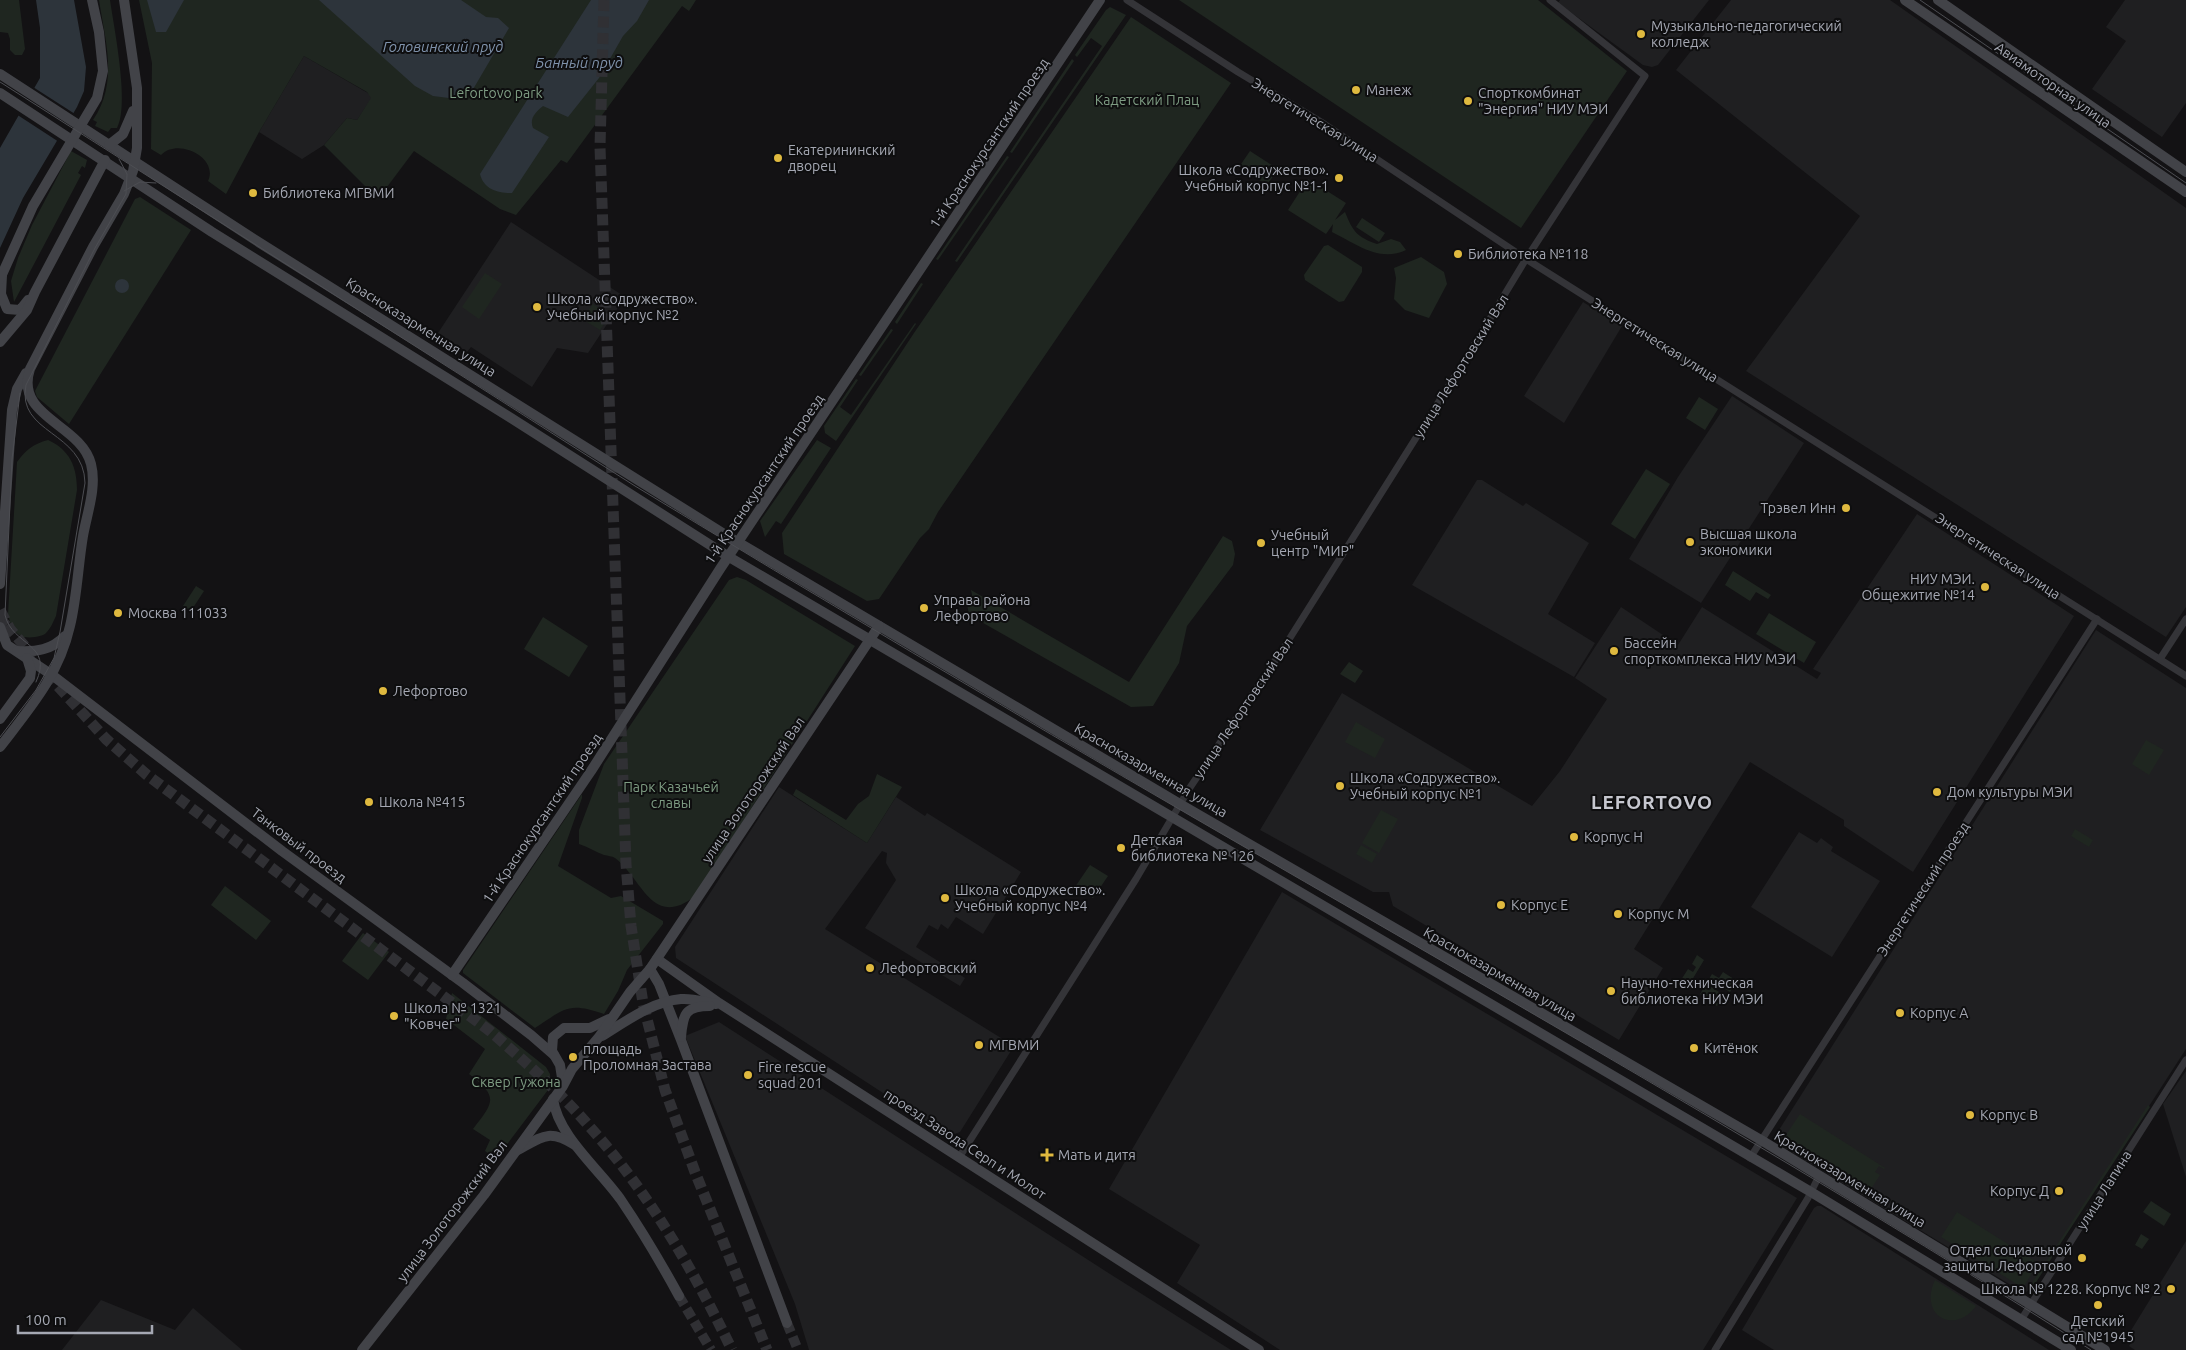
<svg xmlns="http://www.w3.org/2000/svg" width="2186" height="1350" viewBox="0 0 2186 1350" font-family="Ubuntu,sans-serif">
<style>
.built{fill:#1f1f21}
.green{fill:#1f2620}
.water{fill:#2d343b}
.pier{fill:#131214}
.lines{fill:none;stroke-linecap:round;stroke-linejoin:round}
.secondary-tunnel{stroke:#303034;stroke-width:10;stroke-dasharray:10 5;stroke-linecap:butt}
.primary-tunnel{stroke:#303034;stroke-width:11;stroke-dasharray:11 5.5;stroke-linecap:butt}
.street{stroke:#343438;stroke-width:7}
.secondary{stroke:#424348;stroke-width:10}
.tram{stroke:#4d4e53;stroke-width:1}
.poi-dot{fill:#dfb93f;stroke:#0e0e0f;stroke-width:2}
.labels{text-anchor:middle;stroke-width:4;stroke-linejoin:round;paint-order:stroke}
.poi-label{font-size:14px;fill:#a5a8b3;stroke:#0e0e0f;text-anchor:start}
.street-label{font-size:14px;fill:#a5a8b3;stroke:#0e0e0f}
.park-label{font-size:14px;fill:#7e9c83;stroke:#0e0e0f}
.water-label{font-size:15px;font-style:italic;fill:#7f92ab;stroke:#0e0e0f}
.district-label{font-size:19px;font-weight:bold;letter-spacing:1px;fill:#c6c7cf;stroke:#0e0e0f}
</style>
<rect width="100%" height="100%" fill="#131214"/>
<!-- built -->
<g class="built">
<path d="M1560,0h149l-51,65 -6,2 -9,-2 -85,-62z"/>
<path d="M1731,0h159l296,208v399l-20,30 -420,-266 114,-155 -184,-146z"/>
<path d="M2125,0h61v103l-24,34 -70,-48 34,-48 -20,-14z"/>
<path d="M304,56l69,40 -16,24 -10,-2 -23,27 -22,14 -43,-27z"/>
<path d="M511,222l114,75 -37,56 -31,-5 -25,39 -61,-40 -4,5 -29,-19z"/>
<path d="M1583,302l39,24 -58,97 -40,-27z"/>
<path d="M1732,396l72,47 -103,160 -72,-44 49,-82z"/>
<path d="M1477,480h5l41,26 3,-3 63,40 -41,71 47,29 -21,34 -162,-92z"/>
<path d="M1917,514l157,102 -161,256 -69,-46v-6l-94,-58 -116,187 29,19 -44,72 -226,-134 -4,-14h-16l-113,-62 82,-137 190,113 28,-35 47,-72 -32,-21 46,-71 57,38 24,-38 115,72 4,-6 -8,-4z"/>
<path d="M2096,630l90,58v361l-156,241 -6,3 -246,-149 -1,-11z"/>
<path d="M779,787l88,56 29,-46 29,19 2,-3 94,59 -38,62 -27,-17 -8,12 -7,-5 -3,6 -9,-5 -13,22 49,31 -5,8 -95,-58 31,-48 -10,-17 1,-10 -5,-2 -57,78 189,117 -54,86 -11,4 -273,-178 -1,-11z"/>
<path d="M1799,832l18,11 4,-5 12,9 -2,4 49,30 -48,76 -81,-50z"/>
<path d="M1282,892l515,306 -94,152h-423l-103,-67 23,-38 -91,-56z"/>
<path d="M719,1022l391,252 121,76h-422l-14,-46 -110,-268z"/>
<path d="M2186,1071v106l-23,-73z"/>
<path d="M1817,1206h4l228,144h-275l-32,-20 72,-122z"/>
<path d="M2186,1241v109h-51l-6,-4 4,-6 -6,-3z"/>
<path d="M101,1300l74,30 18,-22 49,42h-180z"/>
</g>
<!-- green -->
<g class="green">
<path d="M0,0h19l6,49 -3,6h-7l-5,-5v-11l-2,-6 -8,-1z"/>
<path d="M99,0h11c4,28 20,105 7,128h-6l-3,4 -13,-6 2,-4 -4,-2c26,-37 12,-80 6,-120z"/>
<path d="M139,0h557l-7,11 -7,-5 -115,157 -6,-3 -45,55 -16,-6 -86,-58 -36,48 -54,-54 23,-27 10,2 14,-22 -4,-6 -63,-36 -45,76 -33,62 -18,-13c11,-23 -30,-44 -47,-26l-10,-6 1,-86z"/>
<path d="M1179,0h359l89,71 -106,157z"/>
<path d="M1110,7l16,8 -169,247 -2,-1 147,-215 -11,-8 -14,19 -2,-2 31,-45z"/>
<path d="M1131,17l100,66 -293,429 -9,17 -9,9 -41,61 -12,2 -83,-47 -2,-21 132,-200z"/>
<path d="M1072,59l2,2 -62,92 -2,-1z"/>
<path d="M71,151l16,9 -2,8 -3,-2 -4,7 3,2 -67,127 -3,-21 7,-23 14,-33z"/>
<path d="M1250,151l28,18 -11,16 -28,-18z"/>
<path d="M1007,156l2,1 -71,103 -2,-1z"/>
<path d="M1308,179l38,24 -11,17 10,-8c8,20 12,25 32,32l14,-5 9,3 6,8c-27,13 -51,-7 -74,-18l1,-8 -7,10 -38,-24z"/>
<path d="M140,197l51,33 -122,194 -32,-27 -2,-6 100,-192z"/>
<path d="M1362,218l23,15 -6,9 -23,-15z"/>
<path d="M1328,245l34,22v5l-18,29 -5,1 -34,-22 -1,-5 20,-29z"/>
<path d="M1421,257l23,15 3,12 -18,34 -24,-8 -11,-11 2,-21 -2,-10z"/>
<path d="M485,273l17,11 -23,35 -17,-12z"/>
<path d="M921,283l2,1 -26,40 -2,-2z"/>
<path d="M593,304l17,11 -10,15 -18,-11z"/>
<path d="M915,323l1,1 -80,117 -11,-8 -1,-7 32,-47 2,1 -18,27 11,8z"/>
<path d="M891,329l2,1 -32,46 -2,-1z"/>
<path d="M1699,397l19,12 -13,21 -19,-12z"/>
<path d="M48,440c22,10 29,27 29,50l-21,126c-3,6 -5,12 -10,17 -3,3 -7,3 -11,4 -18,3 -24,-8 -27,-23l9,-152c9,-12 16,-18 31,-22z"/>
<path d="M817,440l14,8 -50,76 -5,-3 -11,16 -5,-16z"/>
<path d="M1646,469l24,15 -35,55 -24,-15z"/>
<path d="M1223,536l9,5 3,13 -2,11 -46,61 -8,37 -26,43 -22,1 -162,-92 -2,-11 6,-5 -2,-9 158,92z"/>
<path d="M1733,571l38,24 -3,4 -12,-7 -6,9 -25,-16z"/>
<path d="M737,577l9,3 109,66 -160,250c-43,34 -53,-18 -80,-38 -3,-2 -7,-2 -11,-3 -8,-3 -16,-8 -25,-11v-14l25,-66 125,-184z"/>
<path d="M196,586l8,5 -13,20 -8,-5z"/>
<path d="M1769,613l47,29 -12,21 -48,-29z"/>
<path d="M543,617l45,29 -19,31 -45,-28z"/>
<path d="M1349,662l14,9 -8,12 -15,-9z"/>
<path d="M1356,722l29,17 -10,19 -30,-16z"/>
<path d="M2146,740l18,10 -15,25 -17,-11z"/>
<path d="M877,774l25,13 -35,56 -74,-48 3,-6 50,31 12,-16 11,-8z"/>
<path d="M582,794v4l-24,68 53,32 10,-2 42,25v3l-36,46 -9,21 -14,23c-36,-12 -38,-6 -69,14l-72,-55v-3z"/>
<path d="M1381,810l17,9 -19,34 -17,-10z"/>
<path d="M2075,829l18,11 -4,7 -18,-11z"/>
<path d="M1361,845l16,9 -5,9 -16,-9z"/>
<path d="M1090,865l18,11 -15,22 -18,-11z"/>
<path d="M225,886l46,35 -15,19 -45,-35z"/>
<path d="M363,933l26,19 -21,28 -26,-19z"/>
<path d="M1697,955l7,5 -12,20 3,2 -3,5 -11,-7 7,-11 5,3 3,-5 -4,-3z"/>
<path d="M1723,972l14,9 -7,11 -21,-13 3,-5 7,4z"/>
<path d="M1706,984l18,11 -7,11 -17,-12z"/>
<path d="M452,993l94,74 4,7 1,12 -55,73 -11,-8 5,-11 -17,-11c21,-27 26,-32 -4,-55l16,-25 -39,-30z"/>
<path d="M2148,1105l2,2 -93,142 -2,-1z"/>
<path d="M1800,1114l85,54 -1,1 -5,-3 -4,6 5,3 -11,17 -85,-54z"/>
<path d="M2151,1201l20,13 -7,12 -21,-14z"/>
<path d="M1957,1212l81,51 -15,25 -82,-51z"/>
<path d="M2141,1234l8,5 -7,10 -7,-4z"/>
<path d="M2053,1251l2,2 -24,37 -3,-1z"/>
<path d="M1935,1280l41,26c-22,30 -58,9 -41,-26z"/>
</g>
<!-- water -->
<g class="water">
<path d="M36,0h38l12,67 -2,24 -7,16 -54,91 -23,50v-100l40,-70v-50z"/>
<path d="M147,0h37l-18,32h-10z"/>
<path d="M319,0h142l25,17 12,1 11,10 -37,63 -15,8 -24,-3 -18,-10z"/>
<path d="M591,0h58l-12,21 -14,15 -24,42 -31,39 -25,-11c-7,6 -14,12 -10,22l16,9 -37,56c-14,0 -28,-3 -32,-19z"/>
<circle cx="122" cy="286" r="7"/>
</g>
<!-- pier -->
<path class="pier" d="M33,87l42,27 -16,28 -43,-28z"/>
<g class="lines">
<!-- secondary-tunnel -->
<g class="secondary-tunnel">
<path d="M0,618l10,11"/>
<path d="M679,1296l32,54"/>
<path d="M787,1323l11,27"/>
</g>
<!-- primary-tunnel -->
<g class="primary-tunnel">
<path d="M604,0l-4,147 26,717 5,62 12,77 22,87 30,82 72,178"/>
<path d="M0,610l10,19 24,28"/>
<path d="M47,674l59,65 41,36 343,256c34,30 69,60 99,95 60,67 104,143 143,224"/>
</g>
<!-- street -->
<g class="street">
<path d="M1127,0l111,72 83,50 205,137 660,417"/>
<path d="M2160,659l26,-40"/>
<path d="M960,1156l176,-277 53,-90 94,-140 182,-289 61,-101 119,-183 -95,-76"/>
<path d="M1750,1158l347,-539"/>
<path d="M2021,1320l165,-260"/>
<path d="M1715,1350l93,-152 11,-22"/>
</g>
<!-- secondary -->
<g class="secondary">
<path d="M1905,0l281,192"/>
<path d="M1938,0l248,172"/>
<path d="M0,74l260,169 464,291 456,270 581,336 344,210"/>
<path d="M0,93l212,139 299,186 218,139 1082,635 260,158"/>
<path d="M109,145l14,-11 10,-23"/>
<path d="M2,275l-1,19 6,15 13,1 8,-10"/>
<path d="M0,279l33,-73 64,-108 6,-27 -4,-39 -7,-32"/>
<path d="M0,342l27,-32 8,-18 70,-132"/>
<path d="M0,584l12,-174 5,-21 9,-16"/>
<path d="M0,627l7,18 45,30 230,176 181,132 68,52 23,20"/>
<path d="M17,651c19,1 35,-1 48,-15"/>
<path d="M0,719l30,-41 1,-7 -4,-13"/>
<path d="M0,747c30,-39 59,-72 70,-121 7,-29 8,-60 13,-90 4,-23 14,-49 8,-72 -10,-40 -77,-47 -61,-95l63,-122 31,-53 9,-23 4,-23v-60l-13,-88"/>
<path d="M657,959l62,44 540,347"/>
<path d="M650,969l9,15 22,56 106,283"/>
<path d="M452,975l139,-204 129,-202 380,-569"/>
<path d="M602,1036c23,-14 51,-35 79,-37 12,-1 23,3 35,5"/>
<path d="M681,1037c2,-23 4,-31 29,-31"/>
<path d="M563,1084l-3,-19 -8,-14 1,-14 11,-9h26l19,-9"/>
<path d="M553,1099c5,37 47,71 68,101 21,31 40,63 58,96"/>
<path d="M518,1150c25,-14 31,-21 57,-5"/>
<path d="M362,1350l122,-155 79,-109 9,-17 27,-32 31,-45 20,-23 229,-343"/>
</g>
<!-- tram -->
<g class="tram">
<path d="M1920,0l266,183"/>
<path d="M0,82l635,404c184,112 370,222 556,330 302,175 606,347 900,534"/>
<path d="M124,191l16,-9 16,1"/>
<path d="M20,393l-8,66 -7,156c7,31 49,28 31,67"/>
<path d="M0,737l36,-47 18,-32 6,-26 25,-149c-1,-52 -69,-49 -59,-98l69,-137 31,-54 1,-20 -8,-15"/>
</g>
</g>
<!-- markers -->
<g class="poi-dot">
<circle cx="1641" cy="34" r="5"/>
<circle cx="1356" cy="90" r="5"/>
<circle cx="1468" cy="101" r="5"/>
<circle cx="778" cy="158" r="5"/>
<circle cx="1339" cy="178" r="5"/>
<circle cx="253" cy="193" r="5"/>
<circle cx="1458" cy="254" r="5"/>
<circle cx="537" cy="307" r="5"/>
<circle cx="1846" cy="508" r="5"/>
<circle cx="1690" cy="542" r="5"/>
<circle cx="1261" cy="543" r="5"/>
<circle cx="1985" cy="587" r="5"/>
<circle cx="924" cy="608" r="5"/>
<circle cx="118" cy="613" r="5"/>
<circle cx="1614" cy="651" r="5"/>
<circle cx="383" cy="691" r="5"/>
<circle cx="1340" cy="786" r="5"/>
<circle cx="1937" cy="792" r="5"/>
<circle cx="369" cy="802" r="5"/>
<circle cx="1574" cy="837" r="5"/>
<circle cx="1121" cy="848" r="5"/>
<circle cx="945" cy="898" r="5"/>
<circle cx="1501" cy="905" r="5"/>
<circle cx="1618" cy="914" r="5"/>
<circle cx="870" cy="968" r="5"/>
<circle cx="1611" cy="991" r="5"/>
<circle cx="1900" cy="1013" r="5"/>
<circle cx="394" cy="1016" r="5"/>
<circle cx="979" cy="1045" r="5"/>
<circle cx="1694" cy="1048" r="5"/>
<circle cx="573" cy="1057" r="5"/>
<circle cx="748" cy="1075" r="5"/>
<circle cx="1970" cy="1115" r="5"/>
<path d="M1044.5 1147.5h5v5h5v5h-5v5h-5v-5h-5v-5h5z"/>
<circle cx="2059" cy="1191" r="5"/>
<circle cx="2082" cy="1258" r="5"/>
<circle cx="2171" cy="1289" r="5"/>
<circle cx="2098" cy="1305" r="5"/>
</g>
<g class="labels">
<!-- poi labels -->
<g class="poi-label">
<text x="1651" y="31">Музыкально-педагогический<tspan x="1651" dy="16">колледж</tspan></text>
<text x="1366" y="95">Манеж</text>
<text x="1478" y="98">Спорткомбинат<tspan x="1478" dy="16">"Энергия" НИУ МЭИ</tspan></text>
<text x="788" y="155">Екатерининский<tspan x="788" dy="16">дворец</tspan></text>
<text x="1329" y="175" text-anchor="end">Школа «Содружество».<tspan x="1329" dy="16">Учебный корпус №1-1</tspan></text>
<text x="263" y="198">Библиотека МГВМИ</text>
<text x="1468" y="259">Библиотека №118</text>
<text x="547" y="304">Школа «Содружество».<tspan x="547" dy="16">Учебный корпус №2</tspan></text>
<text x="1836" y="513" text-anchor="end">Трэвел Инн</text>
<text x="1700" y="539">Высшая школа<tspan x="1700" dy="16">экономики</tspan></text>
<text x="1271" y="540">Учебный<tspan x="1271" dy="16">центр "МИР"</tspan></text>
<text x="1975" y="584" text-anchor="end">НИУ МЭИ.<tspan x="1975" dy="16">Общежитие №14</tspan></text>
<text x="934" y="605">Управа района<tspan x="934" dy="16">Лефортово</tspan></text>
<text x="128" y="618">Москва 111033</text>
<text x="1624" y="648">Бассейн<tspan x="1624" dy="16">спорткомплекса НИУ МЭИ</tspan></text>
<text x="393" y="696">Лефортово</text>
<text x="1350" y="783">Школа «Содружество».<tspan x="1350" dy="16">Учебный корпус №1</tspan></text>
<text x="1947" y="797">Дом культуры МЭИ</text>
<text x="379" y="807">Школа №415</text>
<text x="1584" y="842">Корпус Н</text>
<text x="1131" y="845">Детская<tspan x="1131" dy="16">библиотека № 126</tspan></text>
<text x="955" y="895">Школа «Содружество».<tspan x="955" dy="16">Учебный корпус №4</tspan></text>
<text x="1511" y="910">Корпус Е</text>
<text x="1628" y="919">Корпус М</text>
<text x="880" y="973">Лефортовский</text>
<text x="1621" y="988">Научно-техническая<tspan x="1621" dy="16">библиотека НИУ МЭИ</tspan></text>
<text x="404" y="1013">Школа № 1321<tspan x="404" dy="16">"Ковчег"</tspan></text>
<text x="1910" y="1018">Корпус А</text>
<text x="989" y="1050">МГВМИ</text>
<text x="1704" y="1053">Китёнок</text>
<text x="583" y="1054">площадь<tspan x="583" dy="16">Проломная Застава</tspan></text>
<text x="758" y="1072">Fire rescue<tspan x="758" dy="16">squad 201</tspan></text>
<text x="1980" y="1120">Корпус В</text>
<text x="1058" y="1160">Мать и дитя</text>
<text x="2049" y="1196" text-anchor="end">Корпус Д</text>
<text x="2072" y="1255" text-anchor="end">Отдел социальной<tspan x="2072" dy="16">защиты Лефортово</tspan></text>
<text x="2161" y="1294" text-anchor="end">Школа № 1228. Корпус № 2</text>
<text x="2098" y="1326" text-anchor="middle">Детский<tspan x="2098" dy="16">сад №1945</tspan></text>
</g>
<!-- street labels -->
<g class="street-label">
<text transform="translate(2053 85) rotate(35)" y="5">Авиамоторная улица</text>
<text transform="translate(1315 120) rotate(32)" y="5">Энергетическая улица</text>
<text transform="translate(989 143) rotate(-56)" y="5">1-й Краснокурсантский проезд</text>
<text transform="translate(421 327) rotate(32)" y="5">Красноказарменная улица</text>
<text transform="translate(1655 340) rotate(32)" y="5">Энергетическая улица</text>
<text transform="translate(1461 366) rotate(-58)" y="5">улица Лефортовский Вал</text>
<text transform="translate(764 479) rotate(-56)" y="5">1-й Краснокурсантский проезд</text>
<text transform="translate(1998 556) rotate(33)" y="5">Энергетическая улица</text>
<text transform="translate(1243 708) rotate(-56)" y="5">улица Лефортовский Вал</text>
<text transform="translate(1151 770) rotate(30)" y="5">Красноказарменная улица</text>
<text transform="translate(753 790) rotate(-56)" y="5">улица Золоторожский Вал</text>
<text transform="translate(542 818) rotate(-56)" y="5">1-й Краснокурсантский проезд</text>
<text transform="translate(299 845) rotate(37)" y="5">Танковый проезд</text>
<text transform="translate(1923 889) rotate(-57)" y="5">Энергетический проезд</text>
<text transform="translate(1500 974) rotate(30)" y="5">Красноказарменная улица</text>
<text transform="translate(965 1144) rotate(33)" y="5">проезд Завода Серп и Молот</text>
<text transform="translate(1850 1179) rotate(31)" y="5">Красноказарменная улица</text>
<text transform="translate(2104 1190) rotate(-58)" y="5">улица Лапина</text>
<text transform="translate(452 1211) rotate(-53)" y="5">улица Золоторожский Вал</text>
</g>
<!-- park labels -->
<g class="park-label">
<text x="496" y="98">Lefortovo park</text>
<text x="1147" y="105">Кадетский Плац</text>
<text x="671" y="792">Парк Казачьей<tspan x="671" dy="16">славы</tspan></text>
<text x="516" y="1087">Сквер Гужона</text>
</g>
<!-- water labels -->
<g class="water-label">
<text x="443" y="52">Головинский пруд</text>
<text x="579" y="68">Банный пруд</text>
</g>
<!-- district labels -->
<g class="district-label">
<text x="1652" y="809">LEFORTOVO</text>
</g>
</g>
<!-- scale -->
<path d="M18 1325v8h134v-8" fill="none" stroke="#a5a8b3" stroke-width="2.5"/>
<text x="25" y="1325" font-size="15" fill="#a5a8b3" stroke="#0e0e0f" stroke-width="4" paint-order="stroke">100 m</text>
</svg>
